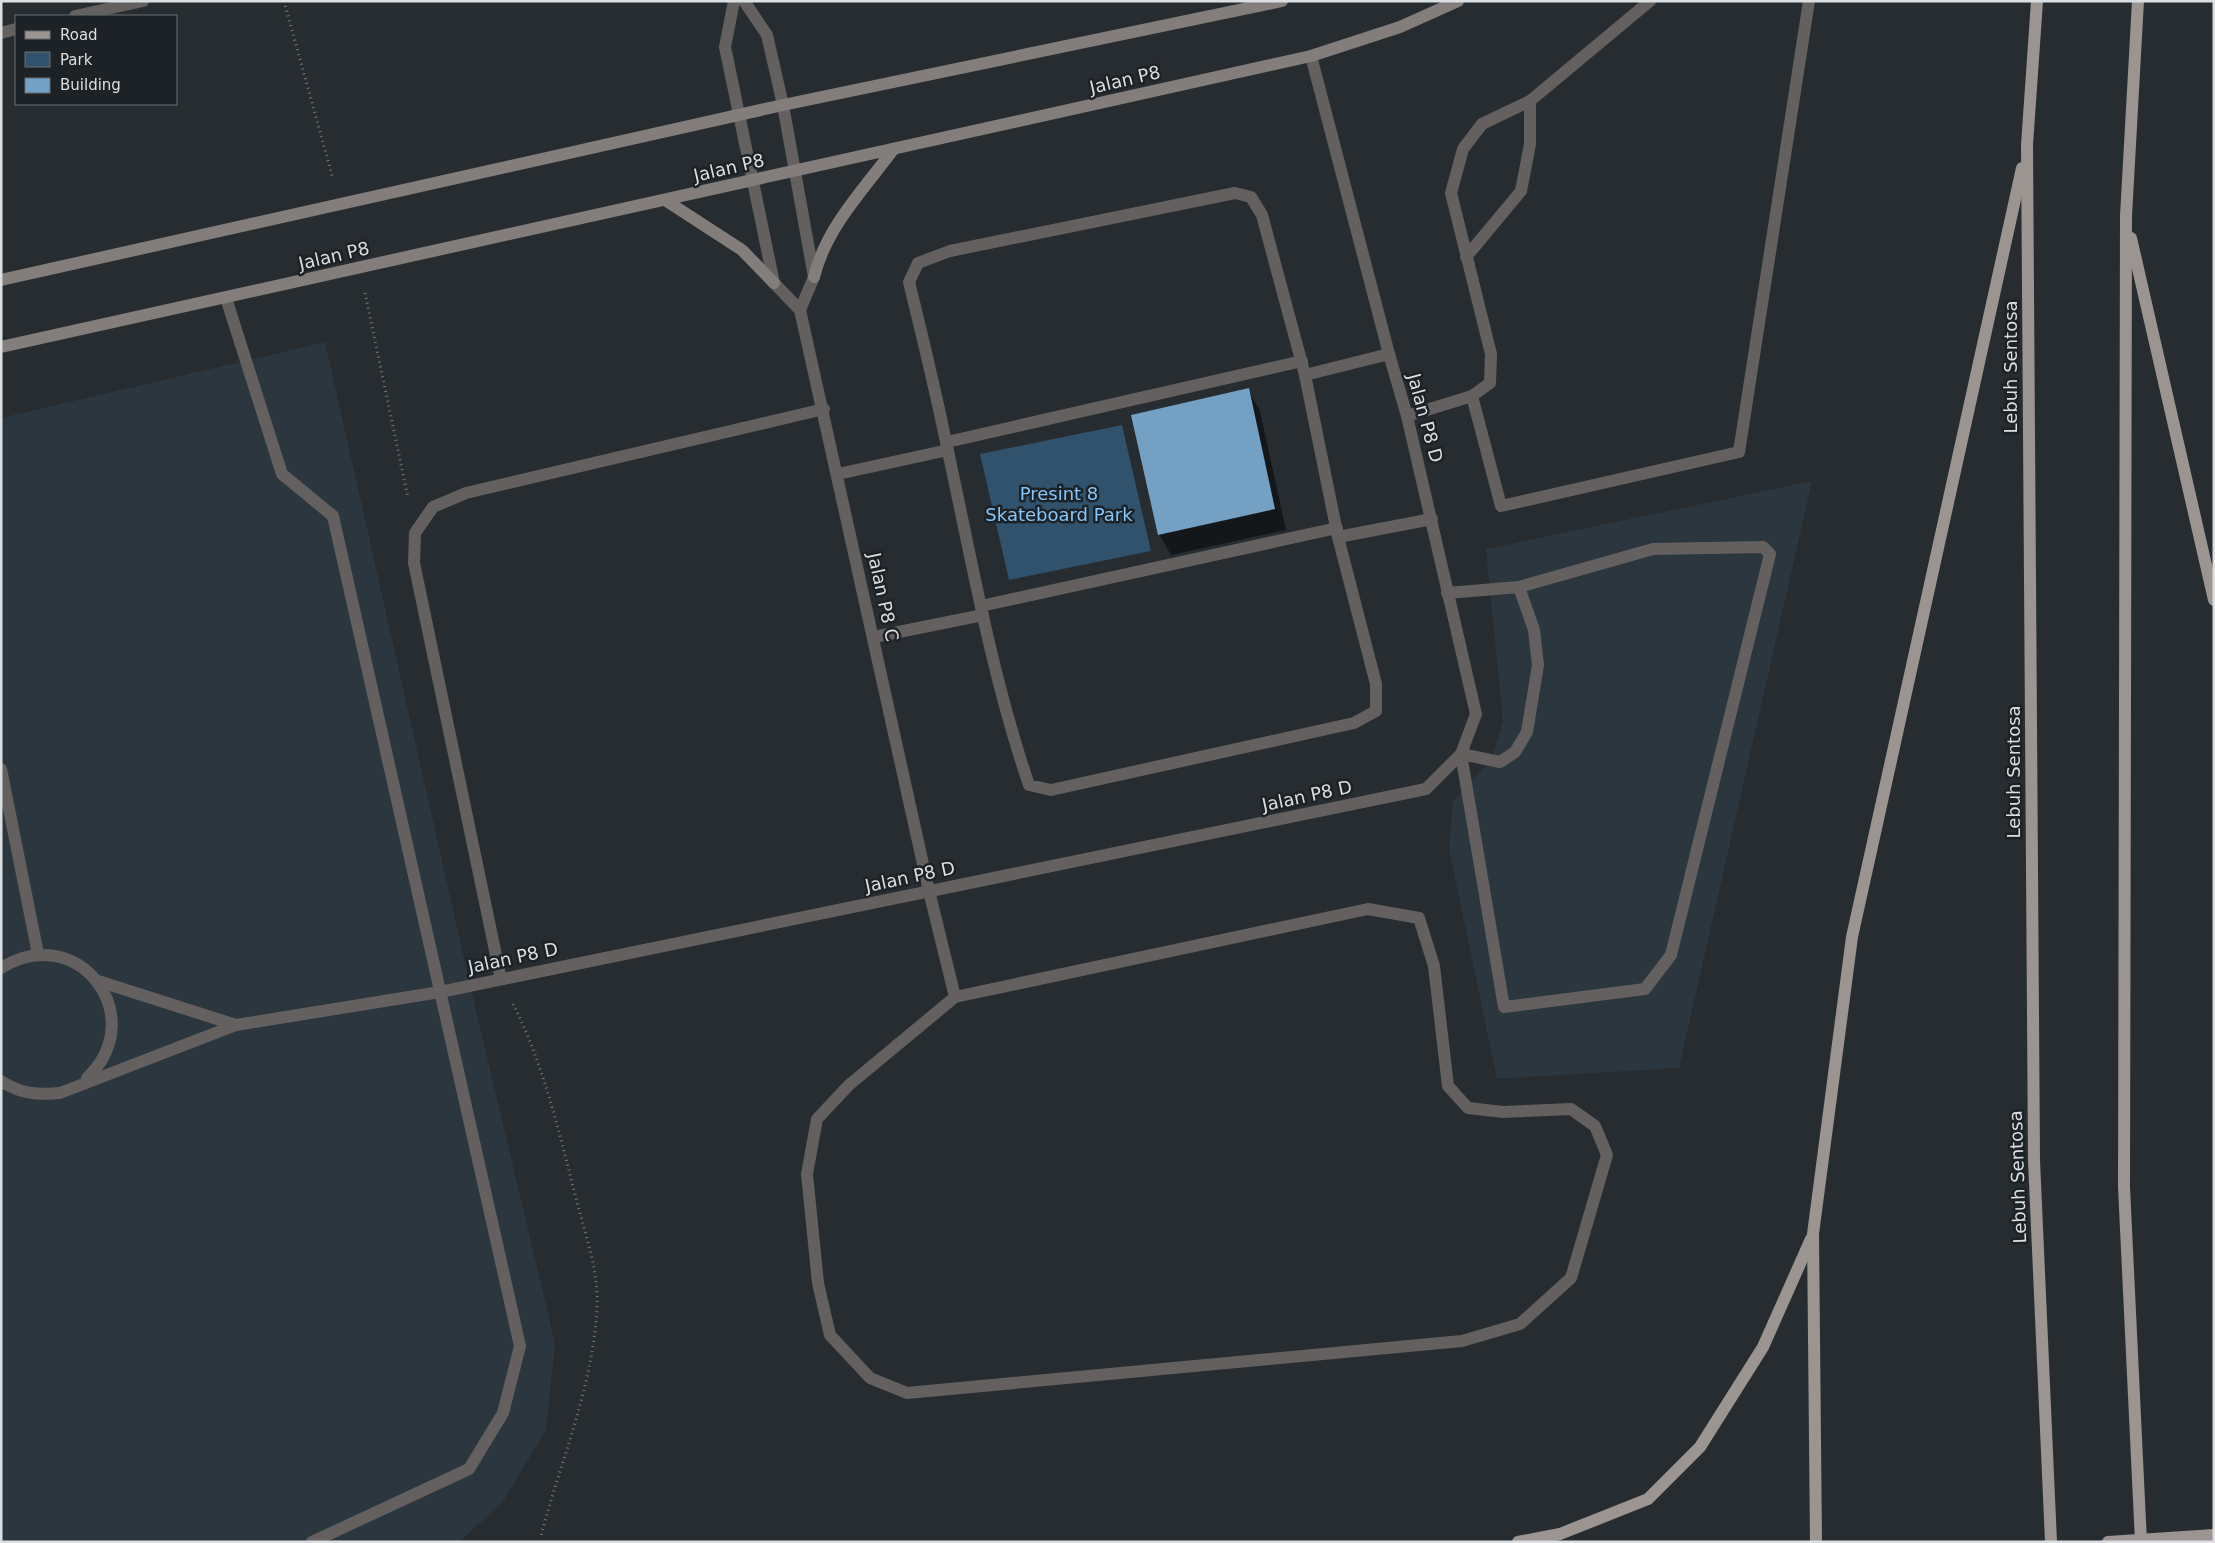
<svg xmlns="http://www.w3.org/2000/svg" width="2215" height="1543" viewBox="0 0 2215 1543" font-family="'DejaVu Sans',sans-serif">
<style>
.built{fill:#2c363e}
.green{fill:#30526d}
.shadow{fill:#0007}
.building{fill:#74a0c4}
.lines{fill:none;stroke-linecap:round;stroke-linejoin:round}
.path{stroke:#73787b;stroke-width:3;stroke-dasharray:1 4;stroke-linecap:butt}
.lane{stroke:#63605f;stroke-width:12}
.street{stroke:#63605f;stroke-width:12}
.secondary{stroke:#837d7b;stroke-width:12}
.primary{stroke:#9b9491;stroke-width:12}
.primary-bridge{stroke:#9b9491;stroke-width:12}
.labels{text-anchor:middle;stroke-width:5;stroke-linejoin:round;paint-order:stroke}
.street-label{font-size:18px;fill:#dcdfe2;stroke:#1d2226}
.park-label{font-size:18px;fill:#84c5fb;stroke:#1d2226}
</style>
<rect width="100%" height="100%" fill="#272c30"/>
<!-- built -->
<g class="built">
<path d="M325,342l145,643 85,358 -9,87 -44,73 -43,39h-458v-1124z"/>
<path d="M1812,481l-133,587 -182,11 -48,-230 4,-48 38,-40 12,-40 -17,-172z"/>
</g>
<!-- green -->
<path class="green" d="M1122,425l29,126 -142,29 -29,-126z"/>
<!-- shadow -->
<path class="shadow" d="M1248,390l12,21 26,119 -115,25 -12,-21z"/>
<!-- building -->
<path class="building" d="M1249,388l26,121 -117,26 -27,-120z"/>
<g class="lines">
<!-- path -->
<g class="path">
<path d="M284,1l49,178"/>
<path d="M365,293l43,205"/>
<path d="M513,1004c31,61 46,128 63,194 9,36 23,73 21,111 -5,81 -36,150 -56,227"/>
</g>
<!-- lane -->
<g class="lane">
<path d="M1235,193l16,4 11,18 43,160 33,162 38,147v27l-22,12 -303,67 -22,-5c-38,-111 -58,-229 -83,-343 -11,-54 -24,-107 -37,-160l9,-19 32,-12z"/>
<path d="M1466,257l55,-66 9,-47v-43"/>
<path d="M226,298l56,176 51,42 187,830 -17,67 -34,56 -157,73"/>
<path d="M1305,375l84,-21"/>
<path d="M1472,396l29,110 238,-54 70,-451"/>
<path d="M1407,416l65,-20 18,-13 1,-29 -40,-161 12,-44 19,-25 48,-23 120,-100"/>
<path d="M947,442l355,-81"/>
<path d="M838,474l110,-24"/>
<path d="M1338,537l94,-18"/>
<path d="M1447,593l72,-6 134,-38 110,-2 7,7 -99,401 -26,34 -141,18 -43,-253 39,8 15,-10 12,-20 11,-67 -4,-35 -15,-43"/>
<path d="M981,606l356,-78"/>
<path d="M874,637l109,-22"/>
<path d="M1,769l37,185"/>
<path d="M929,891l26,106"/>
<path d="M1368,909l51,9 15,48 14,120 20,22 35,4 68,-3 24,17 12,29 -36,123 -51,46 -58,17 -555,52 -37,-15 -40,-43 -12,-52 -11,-109 10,-55 32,-34 106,-88z"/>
<path d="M1,968c76,-48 151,48 86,110"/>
<path d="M501,979l-87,-416 1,-30 18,-26 33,-14 358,-84"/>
<path d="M98,981l138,44"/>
<path d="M1,1081c20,13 36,14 59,12l176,-68 204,-33"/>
</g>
<!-- street -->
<g class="street">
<path d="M734,1l-9,46 49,236 26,27 129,581"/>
<path d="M744,1l23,34 16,70 31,172 -14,33"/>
<path d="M75,16l68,-15"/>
<path d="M1,33l15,-4"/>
<path d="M440,992l986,-203 35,-35 15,-40 -69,-298 -18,-62 -78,-298"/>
</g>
<!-- secondary -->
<g class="secondary">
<path d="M665,200l77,50 32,33"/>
<path d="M814,277c12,-49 49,-87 79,-127"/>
<path d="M1,280l782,-175 499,-104"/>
<path d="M1,347l1310,-291 89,-29 58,-26"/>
</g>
<!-- primary -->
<g class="primary">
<path d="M2037,1l-10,144 7,1015 17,382"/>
<path d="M2138,1l-12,215 -2,971 17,355"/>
<path d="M2131,238l83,362"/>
<path d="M1518,1542l42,-8 88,-35 52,-52 63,-100 48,-108"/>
<path d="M1816,1542l-3,-308 39,-297 170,-769"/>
</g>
<!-- primary-bridge -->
<path class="primary-bridge" d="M2108,1542l106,-7"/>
</g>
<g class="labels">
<!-- street labels -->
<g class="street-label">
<text transform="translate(1125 80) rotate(-13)" y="6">Jalan P8</text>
<text transform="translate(729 168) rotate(-13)" y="6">Jalan P8</text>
<text transform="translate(334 256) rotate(-13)" y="6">Jalan P8</text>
<text transform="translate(2011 367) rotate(-90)" y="6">Lebuh Sentosa</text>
<text transform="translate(1425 418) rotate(75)" y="6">Jalan P8 D</text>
<text transform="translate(883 597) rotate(78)" y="6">Jalan P8 C</text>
<text transform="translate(2014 772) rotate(-90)" y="6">Lebuh Sentosa</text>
<text transform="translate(1307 796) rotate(-12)" y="6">Jalan P8 D</text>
<text transform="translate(910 877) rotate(-12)" y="6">Jalan P8 D</text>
<text transform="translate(513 958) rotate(-12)" y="6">Jalan P8 D</text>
<text transform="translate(2018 1177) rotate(-92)" y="6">Lebuh Sentosa</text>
</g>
<!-- park labels -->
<g class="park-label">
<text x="1059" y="500">Presint 8<tspan x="1059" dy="21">Skateboard Park</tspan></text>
</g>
</g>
<!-- border -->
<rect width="2215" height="1543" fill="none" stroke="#dcdfe2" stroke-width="5"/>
<!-- legend -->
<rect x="15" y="15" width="162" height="90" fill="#1d2226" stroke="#696e71"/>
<rect x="25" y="31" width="25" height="8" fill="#9b9491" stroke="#696e71"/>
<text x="60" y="40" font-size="15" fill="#dcdfe2">Road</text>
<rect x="25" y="52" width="25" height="15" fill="#30526d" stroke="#696e71"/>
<text x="60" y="65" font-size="15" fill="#dcdfe2">Park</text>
<rect x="25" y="78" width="25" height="15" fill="#74a0c4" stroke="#696e71"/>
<text x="60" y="90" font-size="15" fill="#dcdfe2">Building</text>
</svg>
